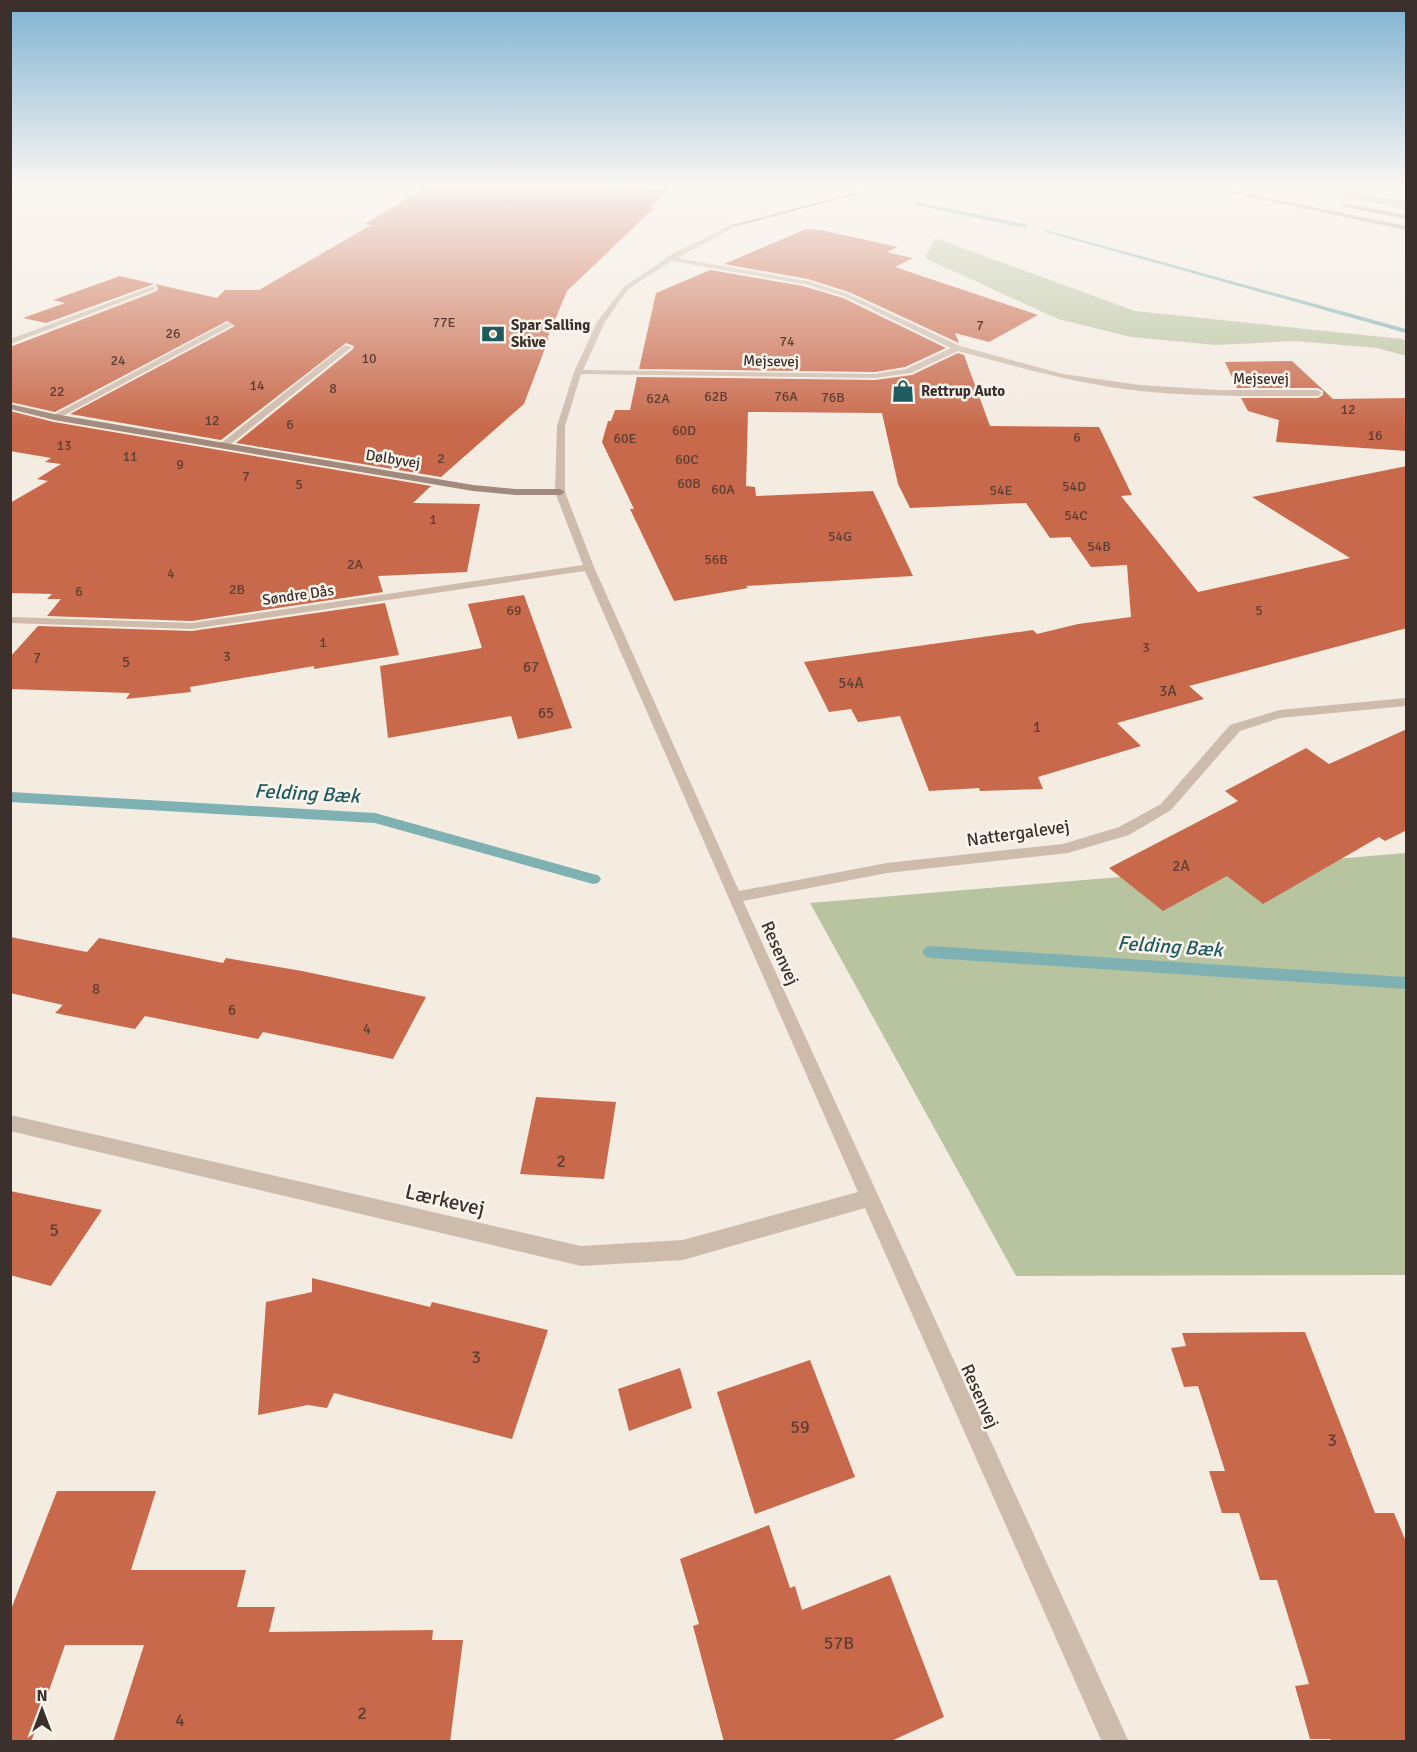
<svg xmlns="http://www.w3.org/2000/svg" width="1417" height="1752" viewBox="0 0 1417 1752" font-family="Signika,sans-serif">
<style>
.green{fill:#b8c4a0}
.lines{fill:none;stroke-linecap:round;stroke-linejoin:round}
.stream{fill:#7fb0b2;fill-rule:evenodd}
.building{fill:#c8694b}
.street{fill:#cdbbac;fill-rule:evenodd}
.secondary{fill:#a18a7d;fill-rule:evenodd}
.labels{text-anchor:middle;stroke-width:5;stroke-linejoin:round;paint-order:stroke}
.far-number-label{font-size:14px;fill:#5e3e33}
.far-poi-label{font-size:15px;font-weight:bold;fill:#3b302b;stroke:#fbf5ee;text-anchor:start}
.far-street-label{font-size:15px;fill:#3b302b;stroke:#fbf5ee}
.number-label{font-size:15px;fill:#5e3e33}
.street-label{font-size:18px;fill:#3b302b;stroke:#fbf5ee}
.near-number-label{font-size:18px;fill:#5e3e33}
.water-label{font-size:20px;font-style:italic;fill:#1f5a5e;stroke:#fbf5ee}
.near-street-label{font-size:21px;fill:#3b302b;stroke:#fbf5ee}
</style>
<rect width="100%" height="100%" fill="#f4ebe1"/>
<!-- green -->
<g class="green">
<path d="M1279,184h39l88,18v7z"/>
<path d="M935,238l200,73 267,28 4,2v15l-29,-8 -82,-7 -79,4 -85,-8 -73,-18 -133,-61z"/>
<path d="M1406,853v422l-390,1 -206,-373z"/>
</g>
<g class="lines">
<!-- stream -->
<g class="stream">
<path d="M916,202l109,22 3,2 -3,2 -111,-23z"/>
<path d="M1046,230l360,99v4l-360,-101z"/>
<path d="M10,792l365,21 218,61 5,1 3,4 -3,4 -5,1 -218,-61 -365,-21z"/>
<path d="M931,946l475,31v12l-475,-31 -6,-2 -2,-4 2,-4z"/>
</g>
</g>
<!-- building -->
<g class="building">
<path d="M432,184h154l82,6 -19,18h5l-87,83 -20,48 2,-1 -25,66 -83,73 -205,-34 117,-94 1,-3 -8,-3 -125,97 -151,-26 165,-88 -8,-5 -172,91 -45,-10v-55l147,-56 1,-3 -3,-4 62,14 8,-8h34l112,-65 -6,-1z"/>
<path d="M806,229l15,1 77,17 -12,5 27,6 -18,9 143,48 -49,27 -34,-9 4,10 -110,-51 -41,-13 -84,-15z"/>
<path d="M710,270l93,16 40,12 103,50 -41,19 -30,5 -236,-3 17,-76z"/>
<path d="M120,276l34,8 -108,39 -23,-5 42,-15 -12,-3z"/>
<path d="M958,353l6,2 26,71 109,1 33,68 -11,1 77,96 152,-34 -98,-61 155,-31v162l-218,58 15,13 -87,24 24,23 -103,31 5,12 -63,2 -1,-3 -50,3 -29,-75 -42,6 -7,-13 -22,3 -25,-50 229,-32 4,4 41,-10 53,-7 -4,-52 -36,2 -21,-30 -20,1 -24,-35 -116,5 -12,-24 -16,-71 -134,-1 -2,74 9,1 1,9 117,-5 40,85 -167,10 2,2 -74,13 -44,-92h4l-32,-67 6,-21h3l4,-11h15l7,-33 238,3 37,-5z"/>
<path d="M1292,361l41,38 74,-1v53l-131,-9 3,-22 -31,-9 -7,-13h77l5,-3v-4l-5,-3h-81l-12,-26z"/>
<path d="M10,411l44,11 377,64 -18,17 67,1 -13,68 -89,4 5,16 -191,29 -145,-5 14,-17h-14l5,-5 -42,-1v-90l38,-22 -11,-2 24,-15 -16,-2 6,-4 -41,-7z"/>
<path d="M524,595l48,133 -54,11 -7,-23 -123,22 -8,-72 102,-18 -14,-44z"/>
<path d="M385,603l14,52 -85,14v-3l-124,21 1,5 -65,7 4,-6 -120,-4v-32l28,-31 154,5z"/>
<path d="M1407,729v101l-22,11 -6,-4 -116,67 -36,-28 -64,35 -54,-43 129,-67 -13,-10 81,-43 23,16z"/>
<path d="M10,937l77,15 12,-14 124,25 3,-5 76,13 124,26 -33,62 -130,-27 -5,7 -113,-23 -10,13 -80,-16 8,-8 -53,-12z"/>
<path d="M536,1097l80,5 -12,77 -84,-5z"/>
<path d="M10,1191l92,19 -51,76 -41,-11z"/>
<path d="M312,1278l118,29 2,-5 116,28 -36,109 -178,-46 -7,15 -19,-3 -50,10 8,-113 46,-10z"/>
<path d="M1305,1332l70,181h19l13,31v198h-76l-1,-3h-20l-15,-53 14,-2 -32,-104h-17l-21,-67h-17l-13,-42h16l-27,-85 -14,1 -13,-39 15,-2 -4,-13z"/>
<path d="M810,1360l45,117 -100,37 -38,-122z"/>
<path d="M680,1368l12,40 -63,23 -11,-42z"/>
<path d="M57,1491h99l-25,79h115l-9,37h38l-6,25 164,-2 -1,10h31l-13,102h-337l31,-97h-79l-34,97h-21v-130z"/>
<path d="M769,1525l21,63 5,-2 7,24 88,-35 54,142 -55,25h-165l-31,-116 6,-2 -19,-65z"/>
</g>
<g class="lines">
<!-- street -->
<g class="street">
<path d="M735,223l2,3 -60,32 130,23 41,13 112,52 103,28 77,11 78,5h100l4,3 -4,3c-59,0 -119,1 -178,-5 -62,-7 -122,-24 -182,-40l-47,22 -36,5 -294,-4 -16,52v66l29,75 145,324 148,-28 176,-19 56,-17 42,-23 69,-79 49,-15 127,-12v8l-126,12 -40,13 -69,79 -42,25 -61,18 -181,20 -144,28 386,841h-27l-237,-534 -182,52 -102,6 -571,-135v-16l571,131 102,-6 175,-48 -273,-621 -393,58 -182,-6v-6l182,6 391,-58 -28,-73 2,-66 17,-54 23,-50 27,-35 41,-28 1,-2zM672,261l132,23 40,12 107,52 -45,21 -31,5 -292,-4 22,-48 23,-33z"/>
<path d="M154,286l2,3 -146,55v-5z"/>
<path d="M226,323l7,2 -176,94 -7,-2z"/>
<path d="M345,345l7,2 -126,101h-6v-4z"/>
</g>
<!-- secondary -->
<g class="secondary">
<path d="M888,184h9l-160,42 -5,-1z"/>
<path d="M1188,184h11l207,42v4z"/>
<path d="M1342,203l64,12v4l-66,-13z"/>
<path d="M10,404l44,10 419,71 42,4h45l5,3 -5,3h-45l-42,-4 -419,-71 -44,-11z"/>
</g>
</g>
<!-- sky -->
<linearGradient id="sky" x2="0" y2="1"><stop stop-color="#7eb2d2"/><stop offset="0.43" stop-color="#faf6f2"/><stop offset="1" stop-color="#faf6f2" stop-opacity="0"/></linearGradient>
<rect width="1417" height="429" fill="url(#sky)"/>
<!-- icons -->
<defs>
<g id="bank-bare" transform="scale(1.8)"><path d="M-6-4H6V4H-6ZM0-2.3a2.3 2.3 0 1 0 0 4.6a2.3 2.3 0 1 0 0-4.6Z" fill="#1f5a5e" stroke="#fbf5ee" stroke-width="2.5" paint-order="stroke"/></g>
<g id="shop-bare" transform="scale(1.8)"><path d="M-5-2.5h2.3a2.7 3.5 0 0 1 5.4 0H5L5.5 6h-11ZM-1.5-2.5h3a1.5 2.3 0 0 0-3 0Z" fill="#1f5a5e" stroke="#fbf5ee" stroke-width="2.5" paint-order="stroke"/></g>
</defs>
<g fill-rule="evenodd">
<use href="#bank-bare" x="493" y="334"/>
<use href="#shop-bare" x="903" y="391"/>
</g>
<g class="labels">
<!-- far-number labels -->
<g class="far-number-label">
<text x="444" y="327">77E</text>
<text x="980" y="330">7</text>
<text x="173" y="338">26</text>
<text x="787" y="346">74</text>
<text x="369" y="363">10</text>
<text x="118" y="365">24</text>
<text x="257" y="390">14</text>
<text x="333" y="393">8</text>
<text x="57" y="396">22</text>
<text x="716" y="401">62B</text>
<text x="786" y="401">76A</text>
<text x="833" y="402">76B</text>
<text x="658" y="403">62A</text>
<text x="1348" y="414">12</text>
<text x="212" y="425">12</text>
<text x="290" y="429">6</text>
<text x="684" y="435">60D</text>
<text x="1375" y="440">16</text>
<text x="1077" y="442">6</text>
<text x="625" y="443">60E</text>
<text x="64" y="450">13</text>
<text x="130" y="461">11</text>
<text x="441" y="463">2</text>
<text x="687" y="464">60C</text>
<text x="180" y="469">9</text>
<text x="246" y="481">7</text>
<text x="689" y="488">60B</text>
<text x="299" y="489">5</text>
<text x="1074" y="491">54D</text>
<text x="723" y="494">60A</text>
<text x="1001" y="495">54E</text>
<text x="1076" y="520">54C</text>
<text x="433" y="524">1</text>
<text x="840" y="541">54G</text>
<text x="1099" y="551">54B</text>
<text x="716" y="564">56B</text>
<text x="355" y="569">2A</text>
<text x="171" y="578">4</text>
<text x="237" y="594">2B</text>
<text x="79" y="596">6</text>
<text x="514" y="615">69</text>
<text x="1259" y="615">5</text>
<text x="323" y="647">1</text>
<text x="1146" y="652">3</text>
<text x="227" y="661">3</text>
</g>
<!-- far-poi labels -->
<g class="far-poi-label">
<text x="511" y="330">Spar Salling<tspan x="511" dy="17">Skive</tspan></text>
<text x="921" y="396">Rettrup Auto</text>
</g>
<!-- far-street labels -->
<g class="far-street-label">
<text transform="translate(771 361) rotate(1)" y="5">Mejsevej</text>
<text x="1261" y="384">Mejsevej</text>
<text transform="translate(393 459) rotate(9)" y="5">Dølbyvej</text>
<text transform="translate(298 595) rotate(-8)" y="5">Søndre Dås</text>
</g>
<!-- number labels -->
<g class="number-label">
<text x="37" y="663">7</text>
<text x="126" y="667">5</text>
<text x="531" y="672">67</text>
<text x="851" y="688">54A</text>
<text x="1168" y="696">3A</text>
<text x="546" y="718">65</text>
<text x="1037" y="732">1</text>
<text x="1181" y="871">2A</text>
<text x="96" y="994">8</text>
<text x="232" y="1015">6</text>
<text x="367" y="1034">4</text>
</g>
<!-- street labels -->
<g class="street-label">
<text transform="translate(1018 833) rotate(-8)" y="6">Nattergalevej</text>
<text transform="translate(780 953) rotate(66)" y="6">Resenvej</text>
<text transform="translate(980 1396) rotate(66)" y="6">Resenvej</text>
</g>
<!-- near-number labels -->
<g class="near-number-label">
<text x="561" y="1167">2</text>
<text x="54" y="1236">5</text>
<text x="476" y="1363">3</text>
<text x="800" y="1433">59</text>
<text x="1332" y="1446">3</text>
<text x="839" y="1649">57B</text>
<text x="362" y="1719">2</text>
<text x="180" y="1726">4</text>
</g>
<!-- water labels -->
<g class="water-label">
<text transform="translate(307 793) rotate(3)" y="7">Felding Bæk</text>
<text transform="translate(1170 946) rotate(4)" y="7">Felding Bæk</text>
</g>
<!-- near-street labels -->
<g class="near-street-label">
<text transform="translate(445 1200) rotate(13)" y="7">Lærkevej</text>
</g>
</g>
<!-- border -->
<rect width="1417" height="1752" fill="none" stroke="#3b302b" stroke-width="24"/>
<!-- north arrow -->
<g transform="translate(42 1710)" stroke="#fbf5ee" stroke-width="4.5" paint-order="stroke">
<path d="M0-4.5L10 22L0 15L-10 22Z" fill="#3b302b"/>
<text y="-9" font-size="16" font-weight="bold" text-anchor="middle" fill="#3b302b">N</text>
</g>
</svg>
